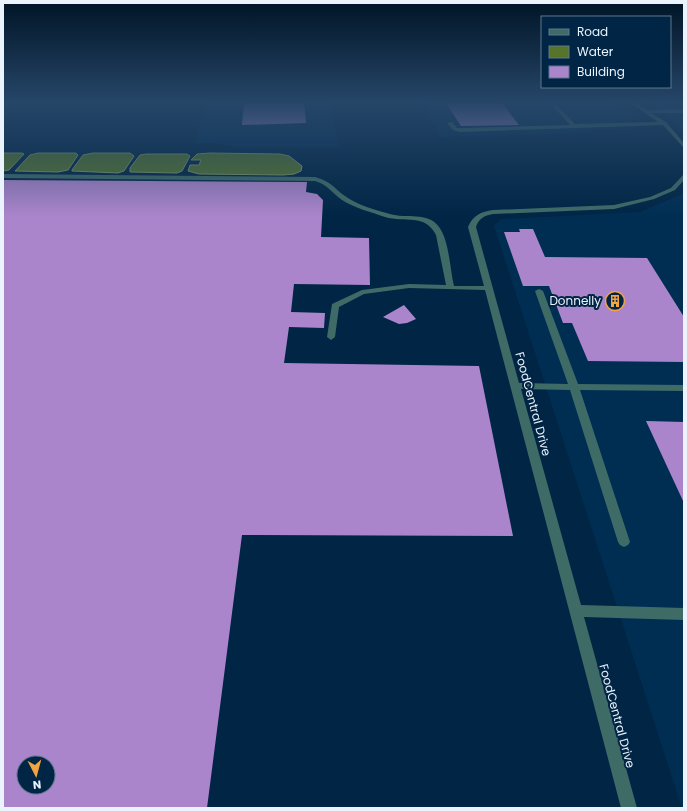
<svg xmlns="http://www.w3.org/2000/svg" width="687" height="811" viewBox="0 0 687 811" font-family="Poppins,sans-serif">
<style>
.built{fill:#002e53}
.water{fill:#56752a;stroke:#839b69}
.building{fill:#ab85cb;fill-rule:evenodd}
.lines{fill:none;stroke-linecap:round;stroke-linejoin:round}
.minor{fill:#3f6b67;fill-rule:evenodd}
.labels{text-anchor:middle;stroke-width:4;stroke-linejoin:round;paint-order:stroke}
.poi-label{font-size:12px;fill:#ebf3fc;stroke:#002545;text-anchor:end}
.street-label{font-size:12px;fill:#ebf3fc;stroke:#002545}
</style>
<rect width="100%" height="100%" fill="#002545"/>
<!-- built -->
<g class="built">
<path d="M205,103h126l8,44h-101l-23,-4h-20z"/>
<path d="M423,103h189l29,16h-12l11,9 -48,2 -9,3 -143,4z"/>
<path d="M644,103h40v28l-27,-22z"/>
<path d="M684,193v615h-2l-188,-582 7,-7 139,-7z"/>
</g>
<!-- water -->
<g class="water">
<path d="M3,153h19l2,1 -15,16 -6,1z"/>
<path d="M38,153h38l2,2 -10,15 -10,2 -43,-1 15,-16z"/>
<path d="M93,153h37l4,3 -10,15 -6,2 -46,-2v-1l11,-15z"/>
<path d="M210,153l70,1 9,2 13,10 -1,5 -7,3 -11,1 -84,-1 -11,-3 2,-6h9l2,-5h-10l6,-6z"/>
<path d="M146,154h41l3,2 -8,15 -5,2 -47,-1v-4l10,-13z"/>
</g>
<!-- building -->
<g class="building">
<path d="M244,103h60l2,20 -64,2z"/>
<path d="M446,103h56l17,22 -58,1z"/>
<path d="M3,180l304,2 -1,10 11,2 6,6 -2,37 48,1 1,47 -76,-1 -3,28 34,1 -1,15 -35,-1 -5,36 195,3 34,170 -271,-1 -35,273h-204zM24,763h24v24h-24z"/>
<path d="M519,229h14l12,28 102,1 37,59v45l-96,-1 -16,-38h-9l-14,-37h-26l-19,-54h16z"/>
<path d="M404,305l12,14 -9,4 -8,1 -16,-7z"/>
<path d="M646,421l38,1v81z"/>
</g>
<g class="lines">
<!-- minor -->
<g class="minor">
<path d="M550,103h5l20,21 83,-2 -27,-19h5l11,7 37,-1v4h-33l15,9 18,21v5l-21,-23 -203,7 -7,-2 -6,-7 5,-1 5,6h3l110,-3z"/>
<path d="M3,174l312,3c18,5 19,12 33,21 12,8 28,12 42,16 16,5 38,-3 49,13 10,13 11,42 15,59h30l-16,-59c5,-12 13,-15 25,-17l121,-5 36,-8 21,-9 13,-14v6l-9,10 -21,9 -40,10 -121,5c-9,2 -14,4 -17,13l43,156 49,1 -33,-93 4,-2 4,2 35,93 106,1v6l-104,-1 50,152 -2,3 -4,2 -4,-2 -2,-3 -48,-152 -49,-1 60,216 103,3v12l-100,-3 53,191h-16l-136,-518 -76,-2 -45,6 -25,13 -4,30 -4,3 -4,-3 5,-33 30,-14 47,-6 37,1 -10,-50c-11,-22 -31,-12 -51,-18 -14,-5 -31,-9 -43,-17 -10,-7 -15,-16 -27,-19l-312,-3z"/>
</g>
</g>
<!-- sky -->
<linearGradient id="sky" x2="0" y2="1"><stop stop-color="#001426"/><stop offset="0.47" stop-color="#264668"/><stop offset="1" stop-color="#264668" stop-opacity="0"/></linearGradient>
<rect width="687" height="217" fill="url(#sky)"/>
<!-- icons -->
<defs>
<g id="building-ring" transform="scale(1)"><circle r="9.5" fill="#002545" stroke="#f3a442" stroke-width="1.5"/><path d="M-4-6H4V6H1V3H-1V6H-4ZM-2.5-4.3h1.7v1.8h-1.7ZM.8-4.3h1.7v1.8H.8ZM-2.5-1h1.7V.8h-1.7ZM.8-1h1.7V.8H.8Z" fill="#f3a442"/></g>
</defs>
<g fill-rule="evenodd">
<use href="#building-ring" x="615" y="301"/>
</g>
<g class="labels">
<!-- poi labels -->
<g class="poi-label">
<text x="601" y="305">Donnelly</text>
</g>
<!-- street labels -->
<g class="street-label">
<text transform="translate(533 404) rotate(75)" y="4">FoodCentral Drive</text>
<text transform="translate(617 716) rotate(75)" y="4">FoodCentral Drive</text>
</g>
</g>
<!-- border -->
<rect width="687" height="811" fill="none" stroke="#ebf3fc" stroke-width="8"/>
<!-- legend -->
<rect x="541" y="16" width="130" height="72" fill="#002545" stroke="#5e778e"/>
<rect x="549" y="29" width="20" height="6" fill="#3f6b67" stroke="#5e778e"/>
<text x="577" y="36" font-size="12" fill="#ebf3fc">Road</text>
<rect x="549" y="46" width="20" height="12" fill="#56752a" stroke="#5e778e"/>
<text x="577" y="56" font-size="12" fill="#ebf3fc">Water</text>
<rect x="549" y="66" width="20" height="12" fill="#ab85cb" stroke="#5e778e"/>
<text x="577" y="76" font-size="12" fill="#ebf3fc">Building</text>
<!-- north arrow -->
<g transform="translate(36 775) rotate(174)"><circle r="19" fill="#002545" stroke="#5e778e"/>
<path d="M0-3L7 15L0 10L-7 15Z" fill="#f3a442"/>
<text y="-6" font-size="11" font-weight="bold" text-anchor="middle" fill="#ebf3fc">N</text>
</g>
</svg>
